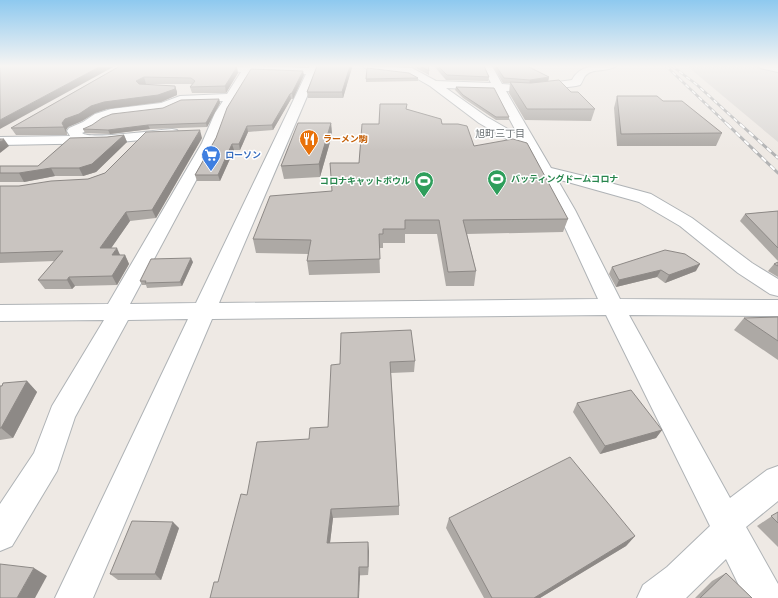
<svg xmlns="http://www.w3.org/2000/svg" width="778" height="598" viewBox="0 0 778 598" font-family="Barlow,'Noto Sans JP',sans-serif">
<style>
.industrial{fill:#dcd9d6}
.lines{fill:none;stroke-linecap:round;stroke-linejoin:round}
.minor-casing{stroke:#afb3b6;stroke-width:2}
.minor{fill:#fff;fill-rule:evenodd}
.rail-far1-casing{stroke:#b2b3b4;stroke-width:2.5}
.rail-casing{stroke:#b2b3b4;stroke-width:3}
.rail-far1{stroke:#fff;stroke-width:1.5;stroke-dasharray:4.5;stroke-linecap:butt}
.rail{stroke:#fff;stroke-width:2;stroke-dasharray:6;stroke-linecap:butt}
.wall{fill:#ada9a5}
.shaded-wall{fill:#8d8986}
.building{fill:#c9c4c0;stroke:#8d8986}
.labels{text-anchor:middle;stroke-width:3;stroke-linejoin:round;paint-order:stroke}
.far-food-label{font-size:9px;font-weight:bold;fill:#c56008;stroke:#fff;text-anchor:start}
.far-shop-label{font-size:9px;font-weight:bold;fill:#366cbe;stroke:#fff;text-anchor:start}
.far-leisure-label{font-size:9px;font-weight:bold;fill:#27864d;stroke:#fff;text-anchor:start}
.far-neighbourhood-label{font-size:10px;fill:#6d7376;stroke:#fff}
</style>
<rect width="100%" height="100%" fill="#eee9e4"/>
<!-- industrial -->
<path class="industrial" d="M687,66h91v76z"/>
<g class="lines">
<!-- minor casing -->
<g class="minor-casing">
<g id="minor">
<path d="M255,66l54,2 1,-2h10l-101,237 379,-4 -41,-89 -30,-59 -48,-28 -49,-37 -21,-12 -42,-5 -5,-3 50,2 24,13 55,2 -9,-17h10l10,18 27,2 43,-6c9,-17 27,-14 44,-14 -9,7 -23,1 -31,10 -2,3 -3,7 -5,9l-4,1 -47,6 -23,-1 45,77 37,9 63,17 41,24 60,45 26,16v17l-8,-2 -32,-21 -58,-47 -41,-24 -82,-23 18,31 45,89 158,1v16l-149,-1 101,183 37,-28 11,-4v35l-32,26 32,57v14h-33l-19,-39 -40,39h-49l6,-13 24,-18 43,-41 -104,-211 -394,4 -119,279h-38l133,-279 -60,1 -53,97 -18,54 -45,75 -12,5v-47l34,-51 18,-47 52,-86 -104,1v-16l108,-1 94,-161 13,-30 8,-12 -41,1 -18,8 -51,6 -10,4 -10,8 -11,5c7,7 76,-3 90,-4l5,1 2,3 -2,3 -5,1 -62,6 -110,2v-8l70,-1 -3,-5 2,-3 14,-6 12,-8 16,-5 50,-6 19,-7 47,-2 14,-22 -9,-1 -1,-2 1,-2zM251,72l55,2 -110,229 -66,1 86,-161 11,-30zM446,88l48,2 24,45 -31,-18z"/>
<path d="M758,66h20v6l-18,-4z"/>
</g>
</g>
<!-- minor -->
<use href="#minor" class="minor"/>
<!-- rail-far1 casing -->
<g class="rail-far1-casing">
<g id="rail-far1">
<path d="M666,66l62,59"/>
<path d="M672,66l24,18 45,41"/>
</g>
</g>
<!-- rail casing -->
<g class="rail-casing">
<g id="rail">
<path d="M727,124l51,49"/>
<path d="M740,124l38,34"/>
</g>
</g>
<!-- rail-far1 -->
<use href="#rail-far1" class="rail-far1"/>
<!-- rail -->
<use href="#rail" class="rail"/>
</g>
<!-- wall -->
<g class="wall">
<path d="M120,66l118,7 -12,20h-34l-2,-6 2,-3h-46l-2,1 31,1 2,6v3l-16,7 -54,7 -12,4 -13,8 -14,6 -2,3 1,5h-51l-5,-7z"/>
<path d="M317,66h35l-9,32h-35l-1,-6z"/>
<path d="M409,66h19l1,5v4l-17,-9z"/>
<path d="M434,66h50l5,11 -1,4 -42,-1z"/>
<path d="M493,66h34l22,11 -1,4 23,11 24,17 -4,12 -66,-1 -16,-27 1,-10h-7z"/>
<path d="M304,75l-11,24h-2l-18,31 -25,2 -8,18h-6l-14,31h-23l-2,-6 21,-37z"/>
<path d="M418,78v3l-52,1v-3z"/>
<path d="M456,87l53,30v3h-13l-33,-22 -8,-8z"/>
<path d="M617,96l46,5 59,32 -6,13h-99l-3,-38z"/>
<path d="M219,99l1,4 -13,24 -57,2 -40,5 -25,-1 -2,-4 80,-21z"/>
<path d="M407,109l35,15 32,22 94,73 -5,13 -96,2 9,37 -2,15h-28l-9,-52h-32v9h-22v5h-4l1,25 -71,2 -2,-14 1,-7 -52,-1 -3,-14 79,-48 27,-28 20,-39z"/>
<path d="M331,123l1,12 -12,42 -36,2 -3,-13z"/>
<path d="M124,135l3,7 -31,30 -13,4h-28l-31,6h-24v-16h38l69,-29z"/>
<path d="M202,138l-46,80 -26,3 -19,27 9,7h5l4,9 -12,21 -42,1 -3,3h-27l-7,-9 17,-19 -55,2v-77h19l69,-7z"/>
<path d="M778,211v50l-38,-40 5,-7z"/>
<path d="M193,262l-11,24 -35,2 -1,-3h-4l-2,-4z"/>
<path d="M778,262v15l-10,-6 6,-7z"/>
<path d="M612,267l84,4 -31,12 -8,-6 -41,10 -7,-13z"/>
<path d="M778,317v43l-44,-30 10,-12z"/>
<path d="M415,361l-1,11 -23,1 8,133v9l-66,3 -3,25 39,8 -1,24 -150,7 29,-87 62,-56 19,-12 12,-63z"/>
<path d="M27,381l10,11 -24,46 -13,2v-54z"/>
<path d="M577,403l85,27 -6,8 -56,16 -27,-42z"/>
<path d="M778,512v35l-21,-21z"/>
<path d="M449,518l186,18 -9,10 -86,52h-56l-38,-70z"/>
<path d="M179,528l-18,52h-43l-8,-6z"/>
<path d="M726,573l26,25h-57l17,-17z"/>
</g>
<!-- shaded-wall -->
<g class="shaded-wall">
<path d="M101,66h14l-115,63v-9z"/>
<path d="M350,66h2v2l-9,30 -1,-6z"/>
<path d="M237,67l1,6 -12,20 -1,-7z"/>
<path d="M303,71l1,4 -11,24 -1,-6z"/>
<path d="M144,77l2,7 -7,4 -3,-7z"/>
<path d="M549,77l-1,5 -19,2 1,-4z"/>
<path d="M175,86l2,6v3l-16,7 -54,7 -12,4 -13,8 -14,6 -2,3 1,5 -5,-12 3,-4 26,-13 13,-4z"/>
<path d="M290,94l1,5 -18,31 -1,-5z"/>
<path d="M219,99l1,4 -13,24 -1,-4z"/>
<path d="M331,123l1,12 -12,42 -1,-13z"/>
<path d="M148,125l2,4 -40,5 -2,-4z"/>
<path d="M247,126l1,6 -8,18 -1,-6z"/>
<path d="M200,130l2,8 -46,80 -4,-8z"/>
<path d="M124,135l3,7 -31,30 -13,4 -4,-8z"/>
<path d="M4,139l5,7 -9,7v-11z"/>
<path d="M232,144l2,6 -14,31 -2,-6z"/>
<path d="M51,168l4,8 -31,6 -5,-9z"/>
<path d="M126,212l4,9 -25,36 -5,-9z"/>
<path d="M117,248l4,9 -9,-2z"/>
<path d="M125,255l4,9 -12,21 -5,-9z"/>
<path d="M191,258l2,4 -11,24 -2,-4z"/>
<path d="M700,264l-4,7 -31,12 4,-8z"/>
<path d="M661,270l-4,7 -41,10 3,-7z"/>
<path d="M69,277l6,9 -3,3 -5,-9z"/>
<path d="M27,381l10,11 -24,46 -12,-10z"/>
<path d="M662,430l-6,8 -56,16 5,-8z"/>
<path d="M331,509l2,9 -4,33 -2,-8z"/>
<path d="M173,522l6,6 -18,52 -6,-6z"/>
<path d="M635,536l-9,10 -86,52h-6z"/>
<path d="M368,542l1,9 -1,24z"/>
<path d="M359,567l1,8 -1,23h-1z"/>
<path d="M34,568l13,8 -12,22h-18z"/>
</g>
<!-- building -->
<g class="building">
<path d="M0,66h101l-101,54z"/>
<path d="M120,66h94l23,1 -12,19 -35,1 5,-6 -4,-3 -47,-1 -8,4 3,3 36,2v3l-17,6 -54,7 -13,4 -12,8 -14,5 -3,4 2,4 -53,1z"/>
<path d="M317,66h33l-8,26h-35z"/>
<path d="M420,66h8l1,5z"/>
<path d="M438,66h46l5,11 -42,-2z"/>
<path d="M496,66h31l22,11 -19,3 -26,-2z"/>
<path d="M367,68l42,5 9,5 -52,1z"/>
<path d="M251,69l52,2 -11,22 -2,1 -18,31 -25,1 -8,18h-7l-14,31h-23l21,-37 11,-30z"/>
<path d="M559,80l12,12h7l17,17h-68l-17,-27 21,1z"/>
<path d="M456,87l38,1 15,29h-13l-33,-22z"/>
<path d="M617,96h40l6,5h19l40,32 -101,1z"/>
<path d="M219,99l-13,24 -58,2 -40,5 -25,-1 9,-4 10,-7 10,-4 51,-6 18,-8z"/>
<path d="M380,104h27l-1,5 35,10 1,5h16l9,2 7,20 39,-7 14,4 41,76 -105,1 13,51 -28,1 -9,-52h-34v9h-22v5h-4l1,25 -73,2 4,-21 -58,-1 17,-43 62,-5 -2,-28h29l3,-39h17z"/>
<path d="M298,123h33l-12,41 -38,2z"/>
<path d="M200,130l-48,80 -26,2 -26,36h17l-5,7h13l-13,21 -43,1 -2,3h-29l25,-29 -63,2v-67h19l32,-5 37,-2 17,-6 41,-41z"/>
<path d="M124,135l-32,29 -13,4h-28l-32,5h-19v-7h38l32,-28 37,-1z"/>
<path d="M0,139h4l-4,3z"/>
<path d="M778,211v37l-33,-34z"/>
<path d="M665,250l20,4 15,10 -31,11 -8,-5 -42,10 -7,-13z"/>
<path d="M191,258l-11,24 -35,1 1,-2h-6l11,-22z"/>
<path d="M778,262v4l-4,-2z"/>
<path d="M778,317v24l-34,-23z"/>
<path d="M411,330l4,31 -25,1 9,144 -68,3 -4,34 41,-1v25h-9l-1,31h-148l4,-16h4l23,-88 6,1 10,-53 52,-3 1,-11 18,-1 3,-62 9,-1 1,-31z"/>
<path d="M27,381l-26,47h-1v-42h2l1,-3z"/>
<path d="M631,390l31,40 -57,16 -28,-43z"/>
<path d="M570,457l65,79 -101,62h-42l-43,-80z"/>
<path d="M778,512v11l-7,-7z"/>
<path d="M132,521l41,1 -18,52h-45z"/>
<path d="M0,564l34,4 -17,30h-17z"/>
<path d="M726,573l26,25h-52z"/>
</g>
<!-- sky -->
<linearGradient id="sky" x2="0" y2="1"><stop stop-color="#8ec9ef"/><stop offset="0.44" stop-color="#f7f5f3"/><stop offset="1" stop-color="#f7f5f3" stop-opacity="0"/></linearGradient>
<rect width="778" height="150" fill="url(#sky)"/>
<!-- icons -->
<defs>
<g id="restaurant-pin" transform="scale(1)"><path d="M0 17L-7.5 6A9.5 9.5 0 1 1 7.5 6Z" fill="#e8710a" stroke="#fff"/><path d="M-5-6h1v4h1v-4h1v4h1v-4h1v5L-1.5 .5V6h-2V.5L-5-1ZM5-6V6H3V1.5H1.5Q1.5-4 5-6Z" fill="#fff"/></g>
<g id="supermarket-pin" transform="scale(1)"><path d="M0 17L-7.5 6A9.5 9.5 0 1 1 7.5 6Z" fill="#3f7fe0" stroke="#fff"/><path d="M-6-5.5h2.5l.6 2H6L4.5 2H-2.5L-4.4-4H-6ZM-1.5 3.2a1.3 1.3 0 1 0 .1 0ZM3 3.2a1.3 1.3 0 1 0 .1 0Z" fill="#fff"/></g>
<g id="stadium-pin" transform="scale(1)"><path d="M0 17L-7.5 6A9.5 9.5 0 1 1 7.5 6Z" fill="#2e9e5b" stroke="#fff"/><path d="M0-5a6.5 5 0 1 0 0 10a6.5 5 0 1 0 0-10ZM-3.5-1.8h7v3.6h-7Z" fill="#fff"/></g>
</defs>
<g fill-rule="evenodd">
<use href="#restaurant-pin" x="309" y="139"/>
<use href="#supermarket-pin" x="211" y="155"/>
<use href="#stadium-pin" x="497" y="179"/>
<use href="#stadium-pin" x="424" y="181"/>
</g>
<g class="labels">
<!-- far-food labels -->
<g class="far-food-label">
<text x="323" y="142">ラーメン駒</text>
</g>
<!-- far-shop labels -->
<g class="far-shop-label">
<text x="225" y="158">ローソン</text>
</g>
<!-- far-leisure labels -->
<g class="far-leisure-label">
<text x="511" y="182">バッティングドームコロナ</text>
<text x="410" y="184" text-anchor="end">コロナキャットボウル</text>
</g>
<!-- far-neighbourhood labels -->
<g class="far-neighbourhood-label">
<text x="500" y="137">旭町三丁目</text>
</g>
</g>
</svg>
